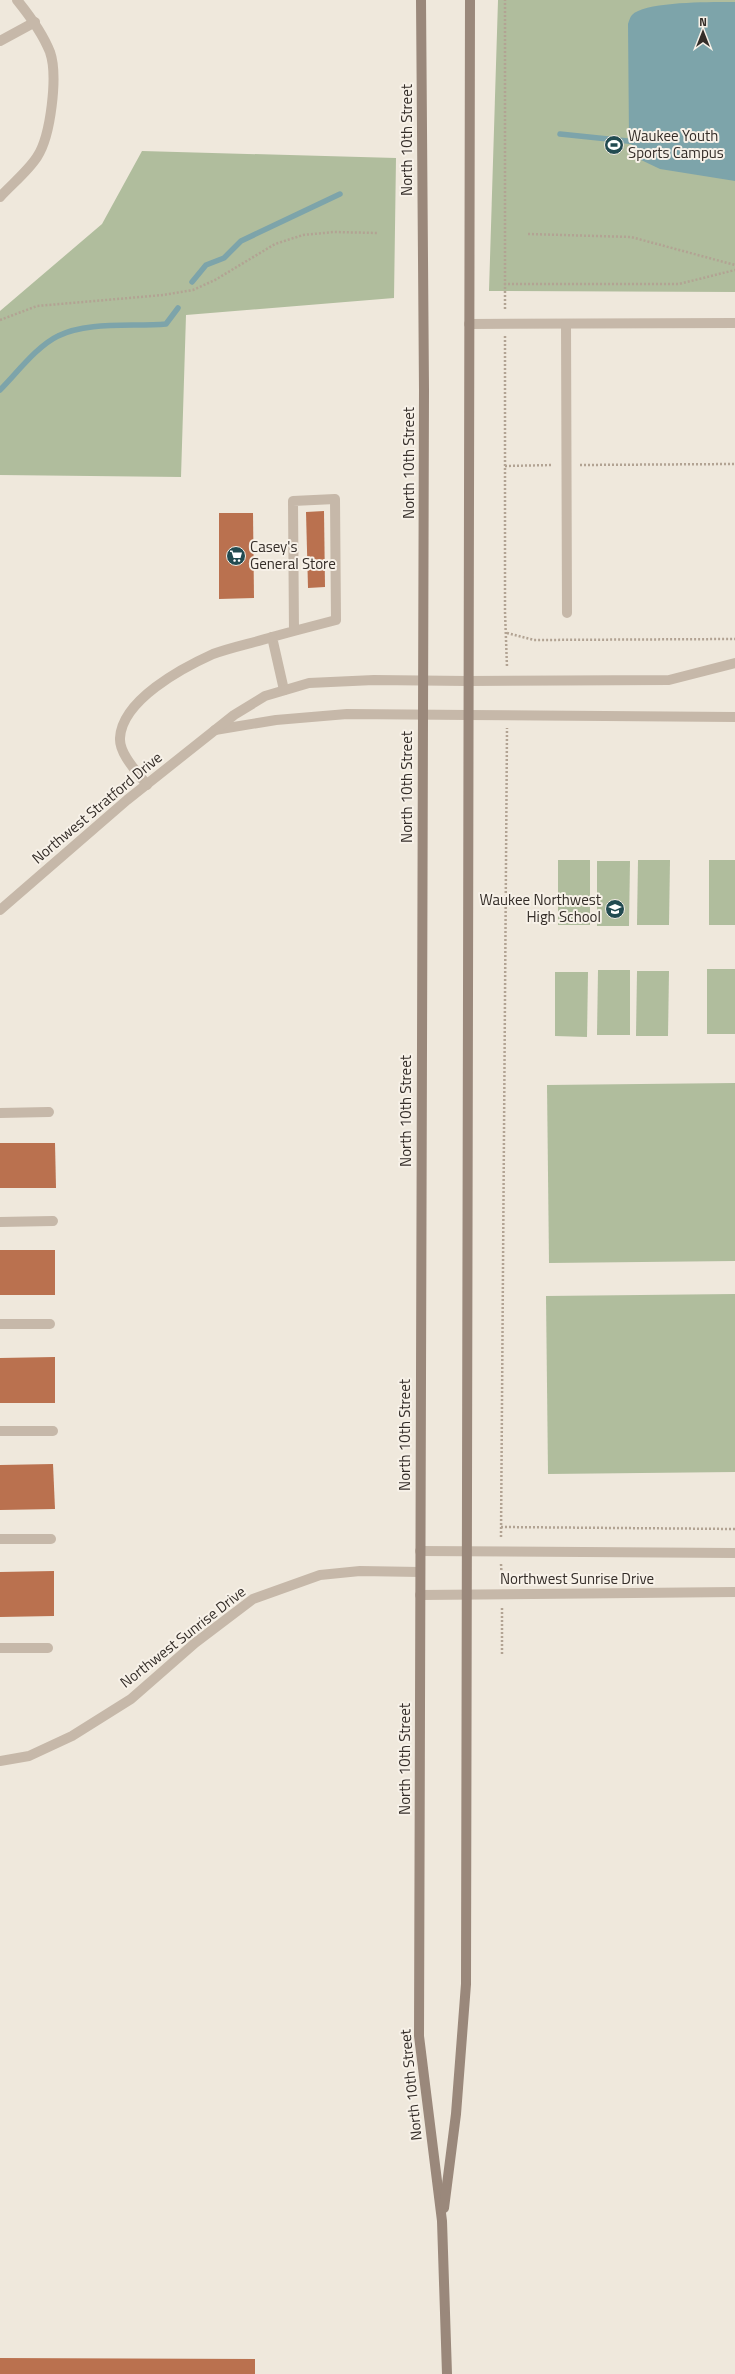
<svg xmlns="http://www.w3.org/2000/svg" width="735" height="2374" viewBox="0 0 735 2374" font-family="'Titillium Web',sans-serif">
<style>
.green{fill:#b0bd9d}
.water{fill:#7da4aa}
.lines{fill:none;stroke-linecap:round;stroke-linejoin:round}
.stream{stroke:#7da4aa;stroke-width:5.5}
.building{fill:#ba714f}
.path{stroke:#b2a393;stroke-width:2.5;stroke-dasharray:2 2;stroke-linecap:butt}
.service{stroke:#c6b8a9;stroke-width:10}
.minor{stroke:#c6b8a9;stroke-width:10}
.tertiary{stroke:#c6b8a9;stroke-width:10}
.secondary{stroke:#9a887b;stroke-width:10}
.labels{text-anchor:middle;stroke-width:4;stroke-linejoin:round;paint-order:stroke}
.poi-label{font-size:15px;fill:#342d28;stroke:#f7f1e8;text-anchor:start}
.street-label{font-size:15px;fill:#342d28;stroke:#f7f1e8}
</style>
<rect width="100%" height="100%" fill="#efe8dc"/>
<!-- green -->
<g class="green">
<path d="M498,0h237v292l-246,-1z"/>
<path d="M142,151l254,7 -2,140 -208,17 -5,162 -181,-2v-164l102,-87z"/>
<rect x="558" y="860" width="32" height="65"/>
<path d="M638,860h32l-1,65h-32z"/>
<rect x="709" y="860" width="26" height="65"/>
<path d="M597,861h33l-1,65h-32z"/>
<rect x="707" y="969" width="28" height="65"/>
<path d="M598,970h32v65h-33z"/>
<path d="M637,971h32l-1,65h-32z"/>
<path d="M555,972h33l-1,65 -32,-1z"/>
<path d="M735,1083v178l-186,2 -2,-178z"/>
<path d="M735,1294v178l-187,2 -2,-178z"/>
</g>
<!-- water -->
<path class="water" d="M735,2v179l-75,-12 -21,-10 -10,-20 -1,-115c1,-3 2,-7 4,-9 13,-14 82,-13 103,-13z"/>
<g class="lines">
<!-- stream -->
<g class="stream">
<path d="M560,134l77,8"/>
<path d="M192,282l14,-17 18,-7 17,-17 99,-47"/>
<path d="M0,390c16,-16 37,-44 58,-54 29,-15 75,-9 108,-12l12,-16"/>
</g>
</g>
<!-- building -->
<g class="building">
<path d="M324,511l1,76 -17,1 -2,-76z"/>
<path d="M219,513h34l1,85 -35,1z"/>
<path d="M0,1143h55l1,45h-56z"/>
<rect x="0" y="1250" width="55" height="45"/>
<path d="M55,1357v46h-55v-45z"/>
<path d="M53,1464l2,45 -55,1v-45z"/>
<path d="M54,1571v45l-54,1v-45z"/>
<path d="M0,2358l255,1v15h-255z"/>
</g>
<g class="lines">
<!-- path -->
<g class="path">
<path d="M528,234l103,3 104,28"/>
<path d="M504,284h175l56,-14"/>
<path d="M505,309v-309"/>
<path d="M0,320l37,-14 126,-11 30,-5 22,-10 60,-36 28,-9 31,-3 44,1"/>
<path d="M505,336v276l2,55"/>
<path d="M580,465l155,-1"/>
<path d="M505,466l48,-1"/>
<path d="M507,633l27,7 201,-1"/>
<path d="M501,1527l234,2"/>
<path d="M501,1537l6,-809"/>
<path d="M501,1564l1,17"/>
<path d="M502,1608v46"/>
</g>
<!-- service -->
<g class="service">
<path d="M469,324l266,-1"/>
<path d="M566,324l1,289"/>
<path d="M468,681l201,-1 66,-17"/>
<path d="M284,690l-12,-53 22,-6 -1,-130 42,-2 1,121 -42,11"/>
<path d="M468,715l267,2"/>
<path d="M147,785c-9,-12 -28,-31 -27,-47 2,-38 62,-70 93,-84 19,-7 40,-11 59,-17"/>
</g>
<!-- minor -->
<g class="minor">
<path d="M0,41l35,-19"/>
<path d="M0,197c12,-13 28,-26 37,-40 14,-21 21,-82 13,-105 -8,-20 -20,-36 -33,-52"/>
<path d="M215,730l61,-10 71,-6 121,1"/>
<path d="M0,910l127,-110 107,-85 31,-19 44,-13 65,-3 94,1"/>
<path d="M0,1113l49,-1"/>
<path d="M0,1222l53,-1"/>
<path d="M0,1324h50"/>
<path d="M0,1431h53"/>
<path d="M0,1539h51"/>
<path d="M0,1648h48"/>
</g>
<!-- tertiary -->
<g class="tertiary">
<path d="M420,1551l315,2"/>
<path d="M420,1595l315,-3"/>
<path d="M0,1761l29,-5 43,-20 59,-37 64,-56 58,-44 67,-24 40,-4 60,1"/>
</g>
<!-- secondary -->
<g class="secondary">
<path d="M421,0l3,389 -5,1647 23,185 5,153"/>
<path d="M444,2208l12,-94 10,-130 4,-1984"/>
</g>
</g>
<!-- icons -->
<defs>
<g id="stadium-disc" transform="scale(1)"><circle r="9.5" fill="#224b51" stroke="#f7f1e8"/><path d="M0-5a6.5 5 0 1 0 0 10a6.5 5 0 1 0 0-10ZM-3.5-1.8h7v3.6h-7Z" fill="#fff"/></g>
<g id="supermarket-disc" transform="scale(1)"><circle r="9.5" fill="#224b51" stroke="#f7f1e8"/><path d="M-6-5.5h2.5l.6 2H6L4.5 2H-2.5L-4.4-4H-6ZM-1.5 3.2a1.3 1.3 0 1 0 .1 0ZM3 3.2a1.3 1.3 0 1 0 .1 0Z" fill="#fff"/></g>
<g id="school-disc" transform="scale(1)"><circle r="9.5" fill="#224b51" stroke="#f7f1e8"/><path d="M0-5L7-2L0 1L-7-2ZM-4 1L0 2.5L4 1V4Q0 6-4 4Z" fill="#fff"/></g>
</defs>
<g fill-rule="evenodd">
<use href="#stadium-disc" x="614" y="145"/>
<use href="#supermarket-disc" x="236" y="556"/>
<use href="#school-disc" x="615" y="909"/>
</g>
<g class="labels">
<!-- poi labels -->
<g class="poi-label">
<text x="628" y="141">Waukee Youth<tspan x="628" dy="17">Sports Campus</tspan></text>
<text x="250" y="552">Casey's<tspan x="250" dy="17">General Store</tspan></text>
<text x="601" y="905" text-anchor="end">Waukee Northwest<tspan x="601" dy="17">High School</tspan></text>
</g>
<!-- street labels -->
<g class="street-label">
<text transform="translate(407 140) rotate(-90)" y="5">North 10th Street</text>
<text transform="translate(409 463) rotate(-90)" y="5">North 10th Street</text>
<text transform="translate(407 787) rotate(-90)" y="5">North 10th Street</text>
<text transform="translate(97 808) rotate(-40)" y="5">Northwest Stratford Drive</text>
<text transform="translate(406 1111) rotate(-90)" y="5">North 10th Street</text>
<text transform="translate(405 1435) rotate(-90)" y="5">North 10th Street</text>
<text x="577" y="1584">Northwest Sunrise Drive</text>
<text transform="translate(183 1637) rotate(-38)" y="5">Northwest Sunrise Drive</text>
<text transform="translate(405 1759) rotate(-90)" y="5">North 10th Street</text>
<text transform="translate(411 2085) rotate(-96)" y="5">North 10th Street</text>
</g>
</g>
<!-- north arrow -->
<g transform="translate(703 32)" stroke="#f7f1e8" stroke-width="3" paint-order="stroke">
<path d="M0-3L7 15L0 10L-7 15Z" fill="#342d28"/>
<text y="-6" font-size="11" font-weight="bold" text-anchor="middle" fill="#342d28">N</text>
</g>
</svg>
